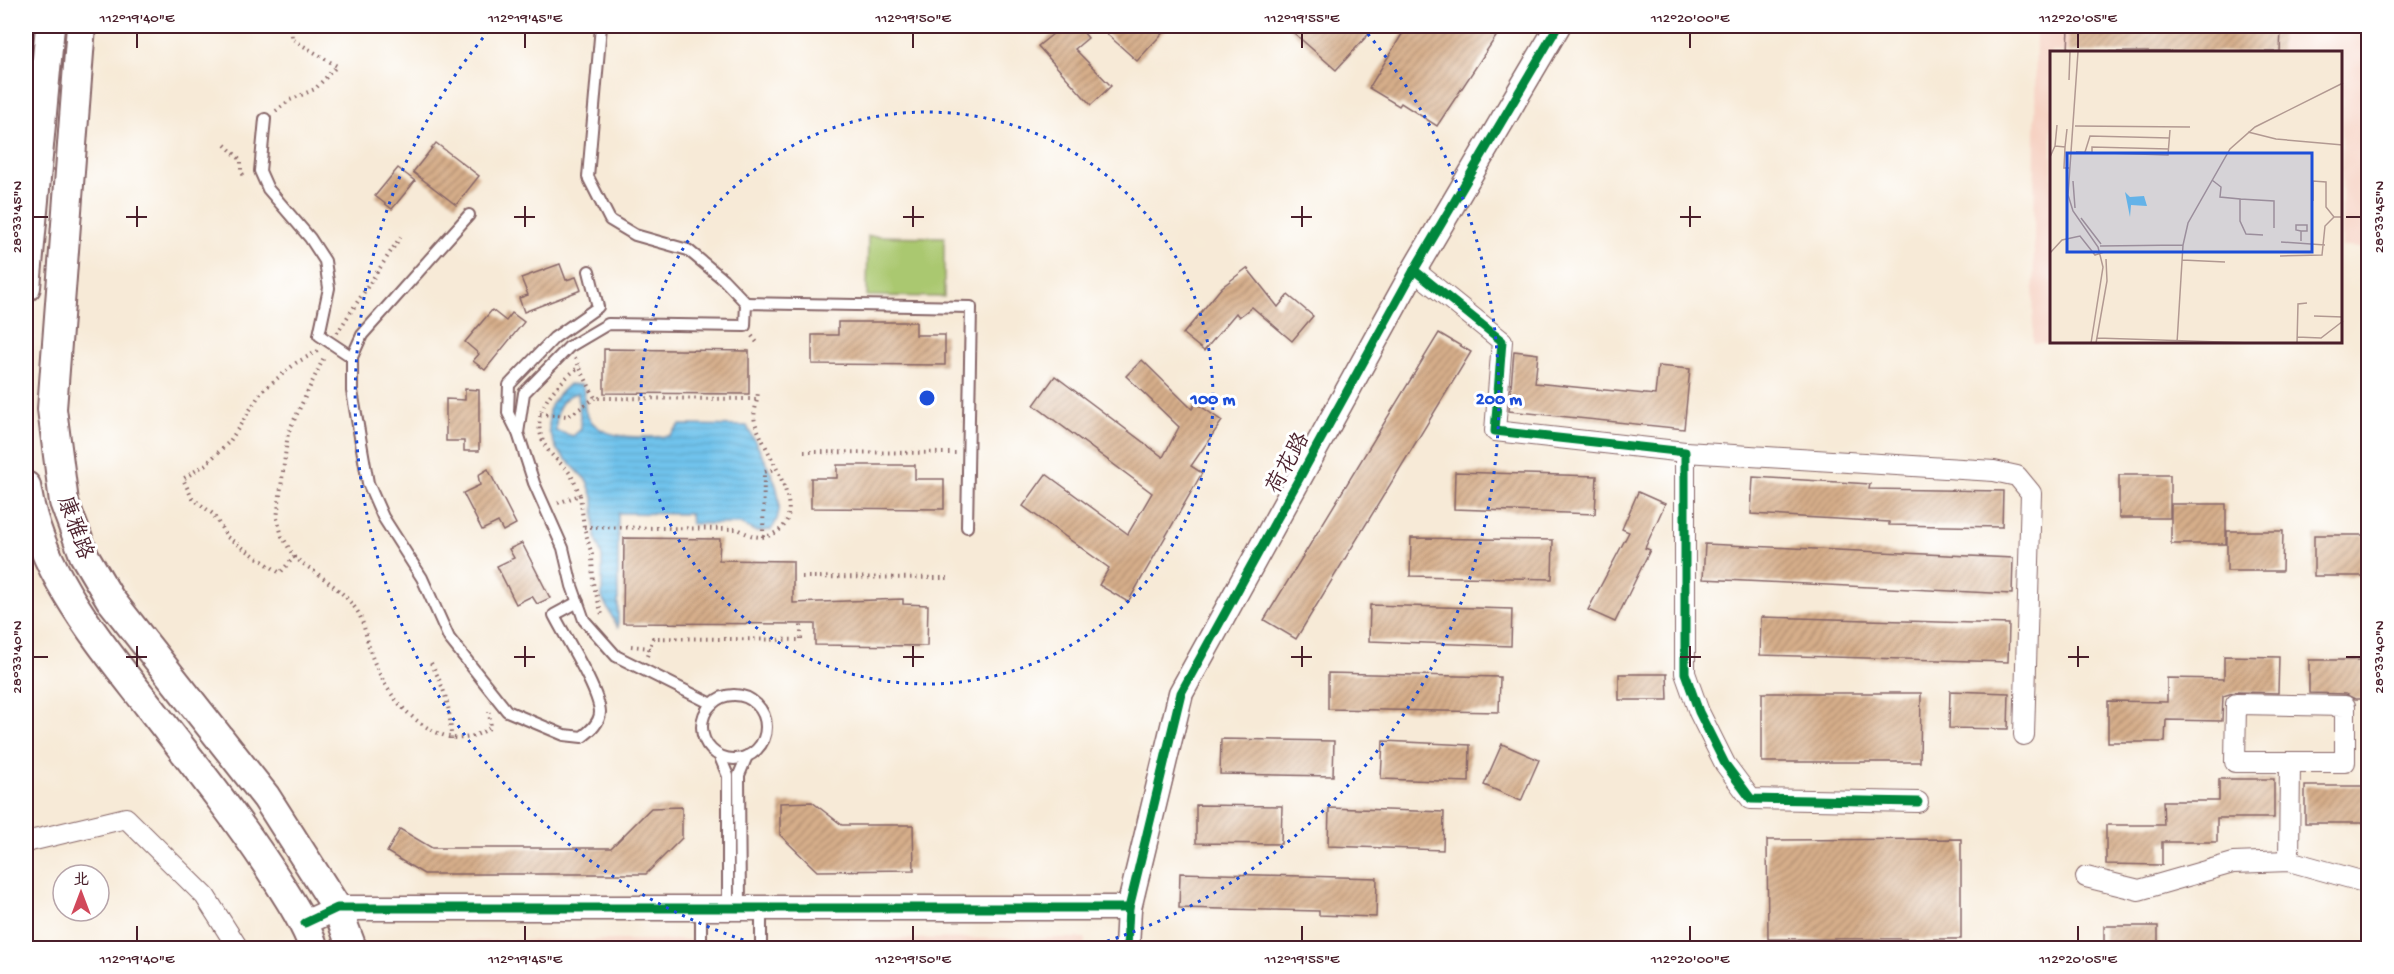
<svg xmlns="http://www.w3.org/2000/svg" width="2394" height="974" viewBox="0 0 2394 974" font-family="'Gochi Hand','LXGW WenKai TC',sans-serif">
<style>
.built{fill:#f6d2c3}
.pitch{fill:#aac86f;stroke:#7a744d;stroke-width:1.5}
.water{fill:url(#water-rules);stroke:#5d718c;stroke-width:1.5;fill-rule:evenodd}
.building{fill:url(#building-hatch)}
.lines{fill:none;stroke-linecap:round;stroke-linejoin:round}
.service-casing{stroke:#876667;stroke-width:14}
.minor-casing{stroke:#876667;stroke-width:22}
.tertiary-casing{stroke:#876667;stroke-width:27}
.secondary-casing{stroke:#876667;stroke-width:32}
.path{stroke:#876667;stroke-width:4;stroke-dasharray:1.5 4.5;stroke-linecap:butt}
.service{stroke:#fff;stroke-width:10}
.minor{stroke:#fff;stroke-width:20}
.tertiary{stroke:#fff;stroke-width:24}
.secondary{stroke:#fff;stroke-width:28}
.cycleway-casing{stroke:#fff;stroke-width:13}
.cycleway{stroke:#00873e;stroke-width:9}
.ticks{fill:none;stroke:#4a1f2b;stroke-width:2}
.ring{fill:none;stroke:#1d4ed8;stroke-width:3;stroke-dasharray:3 6}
.labels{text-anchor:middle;stroke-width:6;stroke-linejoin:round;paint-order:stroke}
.street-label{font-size:22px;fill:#4a1f2b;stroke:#fff}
.inset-road{fill:none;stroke:#b29992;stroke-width:1.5}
.view{fill:#1d4ed8;fill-opacity:0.15;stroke:#1d4ed8;stroke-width:3}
.inset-edge{fill:none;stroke:#4a1f2b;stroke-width:3}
.centre{fill:#1d4ed8;stroke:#fff;stroke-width:3}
.ring-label{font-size:18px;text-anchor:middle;font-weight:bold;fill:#1d4ed8;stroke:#fff;stroke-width:6;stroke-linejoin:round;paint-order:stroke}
.neatline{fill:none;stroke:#4a1f2b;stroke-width:2}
.ticks-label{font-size:15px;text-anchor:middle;fill:#4a1f2b}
</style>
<defs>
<pattern id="water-rules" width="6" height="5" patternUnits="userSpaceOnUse" patternTransform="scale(1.5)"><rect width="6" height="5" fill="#70c3ec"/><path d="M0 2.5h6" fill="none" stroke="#62a7cb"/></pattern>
<pattern id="building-hatch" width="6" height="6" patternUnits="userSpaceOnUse" patternTransform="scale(1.5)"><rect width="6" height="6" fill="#d6ae8a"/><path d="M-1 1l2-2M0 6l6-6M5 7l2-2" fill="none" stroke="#b08d71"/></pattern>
</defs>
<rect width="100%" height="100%" fill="#fff"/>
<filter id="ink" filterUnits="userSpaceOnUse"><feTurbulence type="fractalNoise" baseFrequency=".0167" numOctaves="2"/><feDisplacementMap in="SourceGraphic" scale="12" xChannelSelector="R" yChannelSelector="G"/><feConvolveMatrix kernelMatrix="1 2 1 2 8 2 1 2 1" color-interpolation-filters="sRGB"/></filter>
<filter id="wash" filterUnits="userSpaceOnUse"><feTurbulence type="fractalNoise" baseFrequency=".008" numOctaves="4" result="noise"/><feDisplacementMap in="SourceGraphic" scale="24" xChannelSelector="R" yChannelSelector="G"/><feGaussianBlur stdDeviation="1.35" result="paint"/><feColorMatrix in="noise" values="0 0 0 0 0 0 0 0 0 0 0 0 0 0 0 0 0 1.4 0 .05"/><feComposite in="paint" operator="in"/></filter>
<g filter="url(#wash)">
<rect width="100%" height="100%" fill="#f7ead7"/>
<!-- built -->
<g class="built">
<path d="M2036,26h332v222l-26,-1v-195h-290v290h98l-117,1z"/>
<path d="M1085,938v10h-644l8,-7z"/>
</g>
<!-- pitch -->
<path class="pitch" d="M868,236l76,1v60l-77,-1z"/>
<!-- water -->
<path class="water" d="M569,384l13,1c4,9 1,20 4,28 14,30 57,24 83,23l11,-11 67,1c14,30 48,73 24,104l-15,2 -15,-8h-50l-1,-10 -72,-1v115l-16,-30v-41l-7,-22 -1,-35 -7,-19 -30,-31 -8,-19v-22l8,-13zM578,393l3,36 -8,7 -17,-5c0,-18 2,-34 22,-38z"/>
<g id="blocks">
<!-- building -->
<g class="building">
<path d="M1063,26h15l10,12 -13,11 36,37 -20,19 -53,-59z"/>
<path d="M1115,26h54l-32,35 -30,-27z"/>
<path d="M1286,26h90l-40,44z"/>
<path d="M1407,26h96l-66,100 -36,-23 -2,3 -30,-18z"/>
<path d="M2069,26h201v2l11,1 -1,23h-212z"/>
<path d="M436,143l43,33 -23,29 -43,-33z"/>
<path d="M398,168l17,13 -23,28 -17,-13z"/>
<path d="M560,264l6,16 10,-3 5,13 -57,22 -5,-14 9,-3 -7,-17z"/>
<path d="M1247,268l31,39 10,-12 25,21 -21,25 -40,-34 -13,10 -3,-4 -32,38 -21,-17 39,-47z"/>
<path d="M492,310l14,11 6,-8 12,9 -39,48 -12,-9 6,-7 -14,-12z"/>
<path d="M838,322h78v13h29v30l-133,-1v-29h26z"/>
<path d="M1439,333l32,19 -175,287 -32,-19z"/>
<path d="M604,349l145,2v43l-145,-1z"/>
<path d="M1514,351l24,3 -3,29 120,12 3,-29 32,3 -6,60 -175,-18z"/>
<path d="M1142,360l50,49 4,-6 26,18 -31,45 11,7 -74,129 -29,-17 10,-17 -86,-62 23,-32 82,60 24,-41 -118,-88 21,-29 108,81 16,-30 -53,-51z"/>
<path d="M465,389l14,1v61h-15v-10h-18v-42l19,1z"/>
<path d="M837,465h78v14h29v30l-133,-1v-30h26z"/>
<path d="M488,469l28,55 -13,7 -5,-9 -16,8 -19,-37 17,-8 -2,-10z"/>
<path d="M1455,472l142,4 -2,38 -141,-5z"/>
<rect x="2119" y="475" width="51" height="43"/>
<path d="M1753,477l117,7 -1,5 134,2 -1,36 -113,-2v-3l-138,-8z"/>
<path d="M1638,492l27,12 -20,44 5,2 -35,72 -27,-12 41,-78 -7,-3z"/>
<rect x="2171" y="504" width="55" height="40"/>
<path d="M2227,531h56l-1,40h-55z"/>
<rect x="2314" y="535" width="54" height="41"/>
<path d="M624,538l96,1 -1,21 74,1v42l110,-4v5l25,1 -1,41 -112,-1v-21l-192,-1z"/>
<path d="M1411,538l142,2 -1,39 -142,-3z"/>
<path d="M522,543l28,55 -13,6 -5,-8 -16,8 -19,-38 17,-8 -5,-9z"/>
<path d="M1705,544l308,14 -1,36 -309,-15z"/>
<path d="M1370,605l142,4 -1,37 -142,-5z"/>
<path d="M1761,617l248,7 -1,38 -248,-7z"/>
<path d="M2224,656l55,1 -1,36 -42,-1 -13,4 -1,25 -56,-1 -1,22h-57v-41l59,1v-24l57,1z"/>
<path d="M2309,660h56v39h-10l-10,-5 -36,-1z"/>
<path d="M1328,673l172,4 -1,35 -171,-3z"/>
<path d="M1619,674h48l1,26h-49z"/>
<path d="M1950,691l59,2 -1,36 -59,-1z"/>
<path d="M1762,693h159l-1,69h-158z"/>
<path d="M1221,739l113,2 -1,35 -113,-2z"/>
<path d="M1383,741l87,4 -1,37 -88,-3z"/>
<path d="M1502,744l37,16 -18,41 -37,-16z"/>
<path d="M2219,779h55v39h-57v24h-55v23l-56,-1v-39h58l-1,-24h56z"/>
<rect x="2305" y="786" width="63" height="37"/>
<path d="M812,802l30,23h71l1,45 -97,1 -37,-36v-32z"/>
<path d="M1196,805l86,1 -1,38 -85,-1z"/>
<path d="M682,807v31l-36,36h-222l-37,-22 13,-23 32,19h179l40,-40z"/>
<path d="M1329,808l115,4 -1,38 -115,-4z"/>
<path d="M1961,839v100h-193l-1,-99z"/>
<path d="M1180,873l197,5 -1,39 -57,-2v-4l-140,-3z"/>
<rect x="2104" y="926" width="54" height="22"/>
</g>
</g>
</g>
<g filter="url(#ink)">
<use href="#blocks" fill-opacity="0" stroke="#876667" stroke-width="1.5"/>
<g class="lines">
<!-- service casing -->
<g class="service-casing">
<g id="service">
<path d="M601,26l-13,151 22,43 25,15 53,15 35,29 23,24"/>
<path d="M265,119l-5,52 8,18 42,49 15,23 4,27 -10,47 33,22"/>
<path d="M469,215l-107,120 -10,22v34l16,92 15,34 39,61 27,60 58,73 57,24 18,2c8,-6 18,-14 18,-25 -1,-22 -35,-75 -46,-97l24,-13"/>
<path d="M589,271l9,36 -44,31 -45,47 -1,28 10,20 16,50 29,65 9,38 12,34 32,36 96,48"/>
<path d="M518,433l6,-40 45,-46 39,-23 137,2 1,-23 225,4 -4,220"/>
<circle cx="734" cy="727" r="32"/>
<path d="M720,757l8,19v132"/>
<path d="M740,908l-1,-133 8,-19"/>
<path d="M701,948v-40"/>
<path d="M761,948v-40"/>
</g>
</g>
<!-- minor casing -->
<g class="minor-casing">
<g id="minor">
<path d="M1414,270l88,71 -7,90 190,21v221l14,39 26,52 26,35 167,3"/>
<path d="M1685,452l309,19 23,5 14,17 -7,242"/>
<path d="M26,842l100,-24 79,78 33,52"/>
<path d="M2289,861l1,-99h55v-56l-109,-2 -1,58h55"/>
<path d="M2086,877l53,13 94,-27 56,-2 79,22"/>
</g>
</g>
<!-- tertiary casing -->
<g class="tertiary-casing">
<g id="tertiary">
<path d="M305,923l32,-15h792"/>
<path d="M1127,948l2,-40 52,-215 233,-423 144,-244"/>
</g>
</g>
<!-- secondary casing -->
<g class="secondary-casing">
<g id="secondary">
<path d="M81,26l-29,383 12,93 20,53 26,44 156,198 71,111 15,40"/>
<path d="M26,287l24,-261"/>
<path d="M26,486c13,85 71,153 122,219 41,53 83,105 120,161 17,27 35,52 46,82"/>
</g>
</g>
<!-- path -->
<g class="path">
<path d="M276,111l14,-11 25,-11 22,-23 -45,-27 -1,-13"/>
<path d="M225,145l16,15v12l5,6"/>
<path d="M337,333l66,-100"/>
<path d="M752,336l6,8"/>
<path d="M318,351l-22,12 -34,28 -32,50 -24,23 -23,15 9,19 21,16 14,23 53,36 14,-16 -12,-21 -5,-18 11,-85 37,-78"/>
<path d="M575,358l20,40 162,1 1,-6"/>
<path d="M540,414l29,2 26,-18"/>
<path d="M804,452l152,1"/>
<path d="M580,495l4,32 8,28 1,28 10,35"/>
<path d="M558,503l22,-8c-3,-7 -7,-18 -12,-24 -8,-9 -16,-14 -22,-24 -20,-34 9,-61 34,-81"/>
<path d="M584,527l154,2c12,7 22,11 35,5 41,-19 -10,-83 -18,-112 -2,-7 1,-16 2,-23"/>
<path d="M763,537l1,-65 10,-3"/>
<path d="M294,557c21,16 51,33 65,57 6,12 8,27 12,40 13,35 34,65 69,80 18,8 35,4 51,-7l-2,-15"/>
<path d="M802,577l146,1"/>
<path d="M631,646l19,2"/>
<path d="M647,656l6,-18 148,2v-15"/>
<path d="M431,663c14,26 20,46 20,76"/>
</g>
<!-- service -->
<use href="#service" class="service"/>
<!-- minor -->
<use href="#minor" class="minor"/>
<!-- tertiary -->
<use href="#tertiary" class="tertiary"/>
<!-- secondary -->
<use href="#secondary" class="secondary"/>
<!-- cycleway casing -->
<g class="cycleway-casing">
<g id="cycleway">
<path d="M1414,270l88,71 -7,90 190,21v221l14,39 26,52 26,35 167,3"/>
<path d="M305,923l32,-15h792"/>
<path d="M1127,948l2,-40 52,-215 233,-423 144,-244"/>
</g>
</g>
<!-- cycleway -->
<use href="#cycleway" class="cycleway"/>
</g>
</g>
<!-- ticks -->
<path class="ticks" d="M137,33v15M525,33v15M913,33v15M1302,33v15M1690,33v15M2078,33v15M137,206v21M525,206v21M913,206v21M1302,206v21M1690,206v21M33,217h15M126,217h21M514,217h21M903,217h21M1291,217h21M1680,217h21M2346,217h15M137,646v21M525,646v21M913,646v21M1302,646v21M1690,646v21M2078,646v21M33,657h15M126,657h21M514,657h21M903,657h21M1291,657h21M1680,657h21M2068,657h21M2346,657h15M137,926v15M525,926v15M913,926v15M1302,926v15M1690,926v15M2078,926v15"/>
<!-- distance rings -->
<g class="ring">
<circle cx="927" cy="398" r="286"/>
<path d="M769 948A572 572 0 0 1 492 27M1362 27A572 572 0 0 1 1085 948"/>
</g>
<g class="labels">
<!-- street labels -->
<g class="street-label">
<text transform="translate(1286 462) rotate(-61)" y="8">荷花路</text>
<text transform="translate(77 527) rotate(70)" y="8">康雅路</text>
</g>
</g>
<!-- overview -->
<g transform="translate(2050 51)">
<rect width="292" height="292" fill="#f7ead7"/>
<path d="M75,141l5,5 14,-1 3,10 -16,-1 -1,12z" fill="#70c3ec"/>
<path class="inset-road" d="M28,1l-10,143 5,16 25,36 5,20 -12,76M19,29l1,-28M25,75l115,1M198,81l28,7 67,6M5,95l2,-21M15,96l2,-18M26,101l92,3 2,-25M35,101l5,-16 80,2M42,101v-5l77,2M0,106l5,-11 10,1 -1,21h6M162,129l9,7 -1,10 20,2v22l6,13 17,1M23,130l2,27M190,148l34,2v27M263,150v-20l13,1v25l8,10h9M31,167l20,26M251,190v-10h6v-6h-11v5l5,1M231,191l44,3M50,195l83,-1M0,202l12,-13 18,-4 15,19 9,-3M230,205l42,-1 3,-29 9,-9M132,209l43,2M264,265l29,1M247,286l24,1 22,-17M47,287l155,5M46,292l11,-62 -1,-22M127,292l6,-98 5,-22 42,-74 25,-22 88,-44M247,292l1,-39 9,-1"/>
<path class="view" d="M17,102h245v99h-245z"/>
<rect width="292" height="292" class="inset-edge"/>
</g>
<circle cx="927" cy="398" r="9" class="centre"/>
<g class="ring-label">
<text x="1213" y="404">100 m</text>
<text x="1499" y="404">200 m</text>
</g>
<!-- margin -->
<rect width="2394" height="974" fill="none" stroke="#fff" stroke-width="66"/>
<!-- north arrow -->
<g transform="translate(81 893)"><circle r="28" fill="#ffffff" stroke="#b7a5aa" stroke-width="1.5"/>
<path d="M0-4.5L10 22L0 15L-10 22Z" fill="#d1495b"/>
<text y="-9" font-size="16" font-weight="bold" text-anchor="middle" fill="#4a1f2b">北</text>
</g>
<rect x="33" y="33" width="2328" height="908" class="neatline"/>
<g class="ticks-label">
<text x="137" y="22">112°19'40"E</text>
<text x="525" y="22">112°19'45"E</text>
<text x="913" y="22">112°19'50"E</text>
<text x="1302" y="22">112°19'55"E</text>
<text x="1690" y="22">112°20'00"E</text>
<text x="2078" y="22">112°20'05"E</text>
<text transform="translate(16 217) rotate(-90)" y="5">28°33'45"N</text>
<text transform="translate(2378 217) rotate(-90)" y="5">28°33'45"N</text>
<text transform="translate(16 657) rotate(-90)" y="5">28°33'40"N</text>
<text transform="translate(2378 657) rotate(-90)" y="5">28°33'40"N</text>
<text x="137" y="963">112°19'40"E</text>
<text x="525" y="963">112°19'45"E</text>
<text x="913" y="963">112°19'50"E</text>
<text x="1302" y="963">112°19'55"E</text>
<text x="1690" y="963">112°20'00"E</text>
<text x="2078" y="963">112°20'05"E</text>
</g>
</svg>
